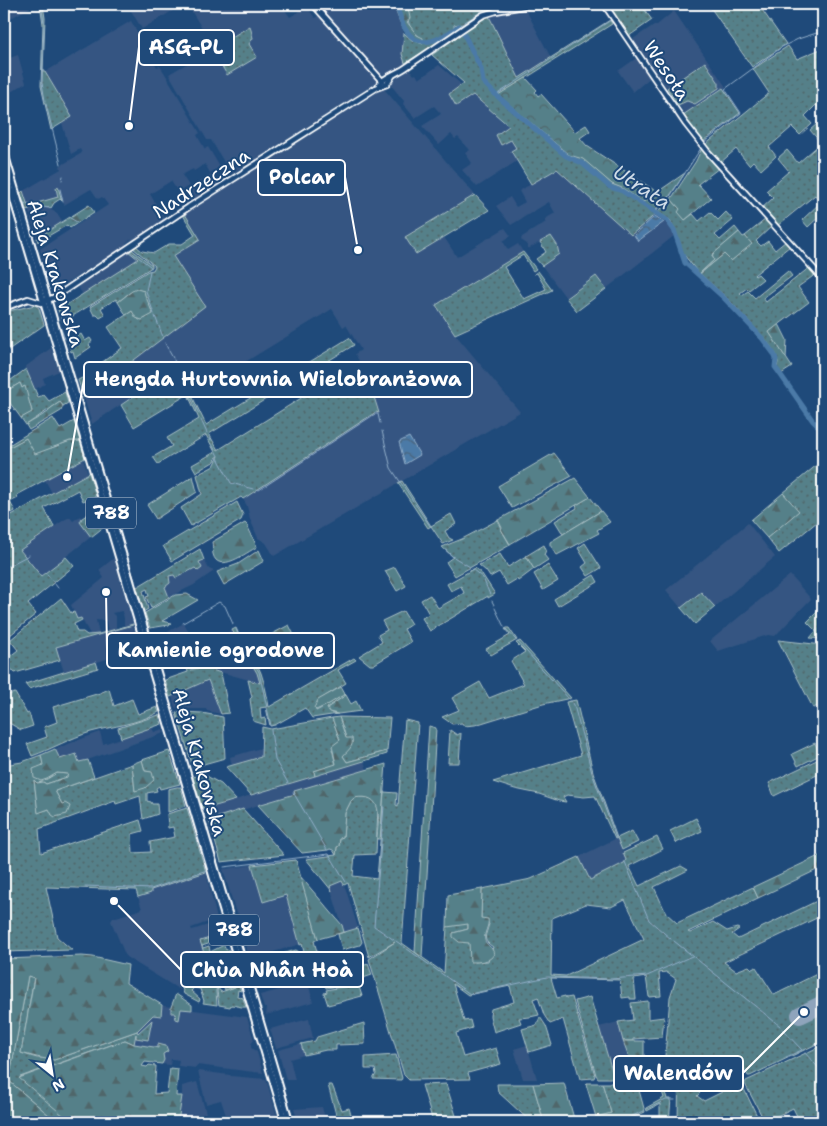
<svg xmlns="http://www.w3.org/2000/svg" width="827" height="1126" viewBox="0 0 827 1126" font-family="'Shantell Sans',sans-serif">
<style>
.built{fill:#345582}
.grass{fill:url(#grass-dots);stroke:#aac0c4;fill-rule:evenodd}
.forest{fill:url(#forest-firs);stroke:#aac0c4}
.park{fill:url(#park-crowns);stroke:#aac0c4}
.water{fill:url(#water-waves);stroke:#93afca}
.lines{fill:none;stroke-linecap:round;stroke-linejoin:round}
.stream{stroke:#93afca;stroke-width:1}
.river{stroke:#4b7aa7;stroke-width:5}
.runway{stroke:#8fa4bc;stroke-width:18}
.secondary-casing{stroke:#fff;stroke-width:8}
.primary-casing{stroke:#fff;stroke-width:9}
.secondary{stroke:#1f4a7a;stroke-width:4.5}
.primary{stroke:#1f4a7a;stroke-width:5}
.labels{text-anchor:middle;stroke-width:4;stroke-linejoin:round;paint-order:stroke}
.shield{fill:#1f4a7a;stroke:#bcc9d7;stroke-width:1}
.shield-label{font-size:18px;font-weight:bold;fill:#fff}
.street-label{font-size:19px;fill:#fff;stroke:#1f4a7a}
.water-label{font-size:20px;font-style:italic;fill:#d2dee9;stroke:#1f4a7a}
.leader{fill:none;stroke:#fff;stroke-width:2}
.callout-dot{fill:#fff;stroke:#1f4a7a;stroke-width:2}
.callout{fill:#1f4a7a;stroke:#fff;stroke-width:2}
.callout-label{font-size:20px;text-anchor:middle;font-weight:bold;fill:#fff}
</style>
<defs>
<pattern id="grass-dots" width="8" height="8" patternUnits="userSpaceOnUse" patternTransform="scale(1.25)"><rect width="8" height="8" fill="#548089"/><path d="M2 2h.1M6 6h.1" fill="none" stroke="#50666a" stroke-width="1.8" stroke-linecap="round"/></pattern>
<pattern id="forest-firs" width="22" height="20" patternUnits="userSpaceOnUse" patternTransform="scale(1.25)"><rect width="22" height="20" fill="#548089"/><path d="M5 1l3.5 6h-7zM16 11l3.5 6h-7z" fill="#50666a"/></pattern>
<pattern id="park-crowns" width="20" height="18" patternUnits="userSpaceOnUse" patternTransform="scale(1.25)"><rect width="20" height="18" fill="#548089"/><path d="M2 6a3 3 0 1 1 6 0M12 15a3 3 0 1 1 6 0" fill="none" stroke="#50666a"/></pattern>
<pattern id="water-waves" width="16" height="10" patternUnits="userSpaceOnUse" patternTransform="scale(1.25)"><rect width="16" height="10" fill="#4b7aa7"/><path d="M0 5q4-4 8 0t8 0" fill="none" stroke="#4c637a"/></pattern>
</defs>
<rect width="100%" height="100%" fill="#1f4a7a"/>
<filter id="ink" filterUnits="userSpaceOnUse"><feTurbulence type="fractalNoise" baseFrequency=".02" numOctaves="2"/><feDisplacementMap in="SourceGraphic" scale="10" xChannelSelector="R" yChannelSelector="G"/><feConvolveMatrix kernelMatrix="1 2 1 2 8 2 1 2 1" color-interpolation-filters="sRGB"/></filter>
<g filter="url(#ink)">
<!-- built -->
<g class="built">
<path d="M4,4h32l-32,18z"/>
<path d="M127,4h57l-42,25z"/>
<path d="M187,4h71l1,1 3,-1h26l-5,3 7,10 17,-10 8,11 4,-3 60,66 -114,73 -34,20 -20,-34h-4l-38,-66 43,-25 15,26 22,-31 1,-17 -36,21z"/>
<path d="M317,4h76l11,29 27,13 -42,28h-8z"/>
<path d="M525,8l26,50 -33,21 -28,-62 2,-2 26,-5 3,1z"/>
<path d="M674,11l52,76 -41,27 -52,-75 21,-14h3z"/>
<path d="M131,21l26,46 3,-1 4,6 36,61 -3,2 2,4 6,10 3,-2 12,20 -10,6 -5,-9 -11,7 -1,-2 -11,6 7,11 -11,6 -7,-11 -21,13 14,24 -1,3 -30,20 -1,-2 -2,1 -4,3v3l-25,17h-3l-28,18 -19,7 -11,-39 68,-44 -6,-8 -4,2 -7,-10 -27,16 -6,-18 -2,2 2,8 -28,8 -3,-2 -4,-12 38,-22 -1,-3 22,-13 -2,-4 -9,5 -9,-31 10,-6 -27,-45z"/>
<path d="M18,55l8,28 -22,13v-36z"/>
<path d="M638,57l13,20 -18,15 -15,-21z"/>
<path d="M439,65l24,21 -8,20 18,-11 36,32 -13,8 15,5 6,8 -6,4 6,9 -40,26 -15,-17 10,-7 -7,-10 5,-3 -12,-13 -3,2 -4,-5 -12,11 -17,-19 19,-12 -7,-8 -19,12 -12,-14 1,-3 -14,-17 3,-2 -1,-1 18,-12 4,6 2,-1 3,5z"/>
<path d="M382,89l3,1 90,105 -69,42 10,17 28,-17 13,20 48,-29 6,8 -8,5 5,9 10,-6 5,8 -87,53 19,29 65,78 -246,144 -8,-13 -8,-5 -8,-19 -3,-13 -4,-7 133,-88 2,1 -13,-41 -10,-17 6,-4 -15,-25 -3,2 -11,-18 -141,86 -13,-29 -86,58 -8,-26 81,-62 -12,-66 44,-33 -14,-22z"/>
<path d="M557,169l74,66 24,-21 13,8 6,14 -68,53 -11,-13 -29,22 -24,-32 17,-12 -8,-18 -23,13 -1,-5 -6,-4 1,-3 24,-15 -1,-3 10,-6 -6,-11 -38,23 -15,-19 14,-9 6,10 9,-5 -6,-11z"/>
<path d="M211,175l2,1 5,9 -33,21 -6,-12z"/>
<path d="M27,206l24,2v2l6,3 6,9 -26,16z"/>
<path d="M128,251l10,8 -55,36 -6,-10z"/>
<path d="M51,348l8,23 -16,7 2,6 -10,5 -10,-22z"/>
<path d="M83,459l5,15 -36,19 -7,-13z"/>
<path d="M80,516l2,2 -2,4 11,15 -50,39 -21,-26 44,-30 6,-3 3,4z"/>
<path d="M748,523l27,34 -60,50 -14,-15 -20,16 -15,-18z"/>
<path d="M114,558l19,66 -9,2v-8l-2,-7 -10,2 4,4v12l-8,2 -2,-10 -10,-1 3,14h-9l-9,-16 -4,1 -6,-14 33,-27 -5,-8z"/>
<path d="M204,560l5,9 5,2 -20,14 -25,12 -4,-10 5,-7 -1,-4 5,-1 3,3 19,-10 3,-6z"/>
<path d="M790,575l21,24 -36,37 -7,-1 -50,16 -8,-10z"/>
<path d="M184,623l7,13 -2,1 5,8 -32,18 -7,-24z"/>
<path d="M133,625l7,24 -76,23 -8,-25z"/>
<path d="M232,630l25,43 3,10 -54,-15 -10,-18z"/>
<path d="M208,680l13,34 -14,-3 -1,-2h-28l-3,-2 -3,-11z"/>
<path d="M152,728l2,4 9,-3 1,4 -85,30 -19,-4 -5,-10 45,-17 3,12z"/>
<path d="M261,748v9l-29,9 -2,-9z"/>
<path d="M364,761l3,9 -73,21 1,3 -86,26 -4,-11z"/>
<path d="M617,838l9,22 -2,3 -34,17 -11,-23z"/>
<path d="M252,865l11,37 42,-12 13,49 -69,20 -11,-40v-5l-3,-4 -12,-41z"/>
<path d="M206,872l11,47 -26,9 1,2 23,-7 2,2 4,-1 3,9 -7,4 -16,4 4,15 -3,1 5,21 -28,7 1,5 -54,-33 -15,-36 2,-3 29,-9 -4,-12 13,-4 -1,-3z"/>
<path d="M342,881l4,9 12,38 -14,4 -14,-46z"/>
<path d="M82,956l11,1 35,8 -2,18 38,23 83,11 7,23 -3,4v4l6,4 6,21 -66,-8 -1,3 -18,-2 1,-6 -6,-1h-2l-1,6 -25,-3 -14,16 6,18h45v-10l15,-4 9,31 -28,9h-174v-163z"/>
<path d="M308,982l5,20 -47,13 1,-7h-3l-4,-13z"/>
<path d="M309,1019l4,19 -37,10 -6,-19z"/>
<path d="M618,1022l15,52h-20l-14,-47z"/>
<path d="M301,1044l3,11 -14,4 5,21h-9l-8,-30z"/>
<path d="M527,1045l10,34h-14l-9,-30z"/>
<path d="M198,1071l32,4 1,1 35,3 13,43h-51l-7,-22 -15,4z"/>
<path d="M322,1107l4,15h-28l-4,-13z"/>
</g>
<!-- grass -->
<g class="grass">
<path d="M40,4l3,1 2,13 -2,54h2l27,45 -21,13 -10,-44 2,-62z"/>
<path d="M413,4h106l-36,9 -22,15 -2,-4 -5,1v8l-49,30 -3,-9 2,-21 10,9 6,-5c-12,-9 -13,-16 -12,-30h6z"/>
<path d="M607,4h12l3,4 6,-4h23l-7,5 8,11 -23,16z"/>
<path d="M708,4h50l28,40 -34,23z"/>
<path d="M489,16l30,62 91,-58 2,4 -113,71 70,60 14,3 29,26 10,4 21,14 42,-29 -16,24 -14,13 3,1 13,-12 9,10 5,11 8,-6 6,7 11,-9 8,8 8,-8 7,8 -18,15 5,5 15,-13 4,5 -27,23 2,5 -15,14 -18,-23 -6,-22 -5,-9 -12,-8 -27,23 -74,-66 -26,15 -20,-33 5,-3 -5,-8 -10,5 -5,-10 13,-9 -36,-31 -17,11 -7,-12 15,-11 -32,-28 29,-21 -1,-1z"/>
<path d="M250,26l3,12 -4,6 8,13 -30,18 -15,-26z"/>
<path d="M788,46l9,13 26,-11v65l-7,-8 -11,11 7,8 -12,11 -8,-8 -23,20 7,9 -15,14 -8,-9 -4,4 -13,-16 -16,14 -15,-18 64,-52 -16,-24z"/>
<path d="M705,62l14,21v5l-24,16 -8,-3 -9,4 -11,-17z"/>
<path d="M723,88l17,25 -37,29 -20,-27z"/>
<path d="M817,124l6,7v82l-15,14 -6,-7 19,-18 -6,-7 -38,31 -16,-17 12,-11 -7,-7 23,-20 -11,-13 9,-8 11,13 23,-20 -11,-13z"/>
<path d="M58,187l4,14 -2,-2 -6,4 -3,5 -23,-2 1,4 -5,-1 -4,-15 3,-3 4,12 3,2 28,-8 -2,-9z"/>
<path d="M475,195l14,15 -73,44 -11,-17z"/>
<path d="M185,214l15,25 -27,17 32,50 -121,92 -6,-18 6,-3v-2l38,-27 -14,-21 24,-16 7,9 7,-2 -2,-27c-12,-3 -17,4 -26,11l-2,-3 -15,9 4,7 -5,3 -3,-3h-3l-4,-8 58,-36 5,-1 2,-4 -22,-18 3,-2 6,5 12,2 15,-9h13l13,-9 -12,-20z"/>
<path d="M766,219l6,7 -16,15 5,5 7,-5 7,9 11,-9 4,5 -36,29 1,1 3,-2 5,5 -14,11 -2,-2 -7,5 2,2 6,-4 7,7 33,-27 4,5 -29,22 3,4 44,-35 6,7 -18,13 11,15 -40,30 23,35 -11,7 -4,-6 1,-6 -2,-8 -10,-14 -38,-41 -28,-25 25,-21 6,8 20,-17 -6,-8z"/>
<path d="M551,236l6,9 2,9 -17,12 -6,-7 10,-7 -6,-10z"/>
<path d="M131,249l21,16v2l-89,55 -5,-12 80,-51 -10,-8z"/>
<path d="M523,252l13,17 -3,2 -10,-16 -19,12 20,32 22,-10 -9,-16 -3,1 4,-3 14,19 -97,44 -19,-29z"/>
<path d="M596,276l10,13 -29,22 -11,-13z"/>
<path d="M35,305l4,3 5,17 -40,28v-41z"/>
<path d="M81,334l4,7 5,-3 2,3 -3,4 2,2 -16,11 -2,-7 -2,1 -2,-10z"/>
<path d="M349,338l5,7 -145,89 9,16 141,-88 11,22 9,29 -3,-1 -133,87 -2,-2 -50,29 -10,-18 21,-14 -5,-19 17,-9 5,-10 -3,2 -1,3 -19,11 -4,-7 23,-13 -9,-17 -48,29 -5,-7 19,-11 -5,-8 32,-19 -10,-22 4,-3v4l13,27z"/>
<path d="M178,366l12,27 -56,34 -13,-22z"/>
<path d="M26,369l12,28 6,-2 5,6 16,-9 3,11 -5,3 -3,-4 -34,23 -5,-7 11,-7 -8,-25 -2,2 -2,-5 -10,6 -3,-6z"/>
<path d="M26,438l25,10 19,-7h10l5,17 -68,37 1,3 -8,4 5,9 -11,6v-67z"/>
<path d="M818,464l5,5v48l-44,36 -12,-15 31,-27 -15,-18z"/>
<path d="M89,473l7,23 -13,5 -5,-11 -34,18 10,19 -34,23 21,26 25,-19 8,9 -46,38 8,10 -32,26v-17l5,-4 -5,-6v-94z"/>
<path d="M402,481l29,45 20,-12 5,10 -11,7 4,7 4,2 -10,4 -12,-18 -3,2 -30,-45z"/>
<path d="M590,497l11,14 -38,23 -8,-13 22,-13 -1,-3z"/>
<path d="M237,502l6,13 -2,5 -69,41 -9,-15z"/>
<path d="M100,507l5,19 -14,11 -11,-15 2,-4z"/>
<path d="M498,520l4,8 -1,1 9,16 -55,31 -9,-14 7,-5 -11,-10 20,-8z"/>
<path d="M585,543l16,25 -13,8 -6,-9 5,-4 -9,-15z"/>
<path d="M200,549l4,11 -5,2 3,6 -4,3 -3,-3 -19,10 -2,-3 -5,1 1,7 -5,4 4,10 -18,11 -5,-11 3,-1 -2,-7 -4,2 5,18 -5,3 -7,-23 1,-2z"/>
<path d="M500,554l8,13 18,-11 8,13 -16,12 -1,-2 -10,6 -8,-13 -9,5 -4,-6 -7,-6z"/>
<path d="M548,565l10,16 -15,9 -9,-16z"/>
<path d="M475,568l7,6 13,20 -7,4v-2l-58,35 -8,-13 7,-4 -8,-14 9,-5 8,13 26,-15 -3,-7 -10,5 -4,-7z"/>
<path d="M594,575l4,7 -40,24 -4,-7z"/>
<path d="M701,592l14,15 -20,17 -14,-16z"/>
<path d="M61,598l10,15 3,-1 3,7 4,-1 1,2 -8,4 3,8h6l4,3 12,-1 34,-10v1l-77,22 4,13 -45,13 -11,-12 14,-11 -8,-10z"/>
<path d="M820,609l3,3v27l-13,-1 6,-7 -9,-9z"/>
<path d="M403,611l8,13 -7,5 7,13 -38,23h-3l-11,-9 23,-14 -4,-7 9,-5 -5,-9z"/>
<path d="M236,628c6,16 19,29 25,45 4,12 6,22 8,34l85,-49 2,2 -18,10 8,13 -27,17 -4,7 1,4 4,-2 25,-15 1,1 -19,13 4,5 7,1 -26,4 -7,-10 -30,17 -5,1 -4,-19 -6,1 1,11 4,-1 1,7 -13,-4 -3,-22 2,-2 -4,-17 12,3 -3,-10 -25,-43z"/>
<path d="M507,628h2l8,12 -26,15 -5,-6 24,-14 -5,-6z"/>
<path d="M778,640l45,5v59l-10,4z"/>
<path d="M520,641l51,57 -28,6 -68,21 -11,1 -2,-3 -10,1 -10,-7 17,-7 -7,-12 28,-16 9,16 35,-14 -13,-23 14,-9 -9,-9z"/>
<path d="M196,650l10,18 15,5 8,40 -8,1 -13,-34 -38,17 -5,-17 23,-8 -1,-4 3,-1 1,3 7,-2 -3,-10 -6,-4z"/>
<path d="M96,662l2,6 -69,21 -4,-5z"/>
<path d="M109,689l5,17 18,-7 6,15 19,-7 2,5c-21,12 -46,14 -68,20 -21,6 -39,17 -59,24l-5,-12 20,-7 -3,-10 13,-5 -4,-15 47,-14z"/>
<path d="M15,693l12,21 2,-1 4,13 -12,4 -17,-10v-24z"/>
<path d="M576,700l17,72 24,66 15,-7 6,11 -16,8 -5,-12 -2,1 -20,-43 -11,1 -17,-2 -4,2 3,5 -7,-1 -20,-7 -24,-5 -22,-7 88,-27 -15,-53z"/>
<path d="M182,712l20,1 21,4 2,41 -32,9 -17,-54z"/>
<path d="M159,715l3,9 -41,14 -3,-10z"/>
<path d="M339,717l51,1 -3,33 -40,11 -4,-6c8,-11 0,-27 -4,-39z"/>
<path d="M332,718l8,22 -8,9 4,16 -22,6 1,5 -64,19 -25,-28 35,-10 1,-30 9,2z"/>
<path d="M405,720l13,3 -16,220 42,30 3,-46 21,-4v6l-15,4 16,10 6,19 13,-1 5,-14c-12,-8 -7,-11 -4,-23l-8,-6 1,-29 49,-10 48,-22 11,23 34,-17 2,-3 -3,-7 34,-16 6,12 -34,17 10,20 42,-20 7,4 -34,17 12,26 11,10 76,-36 5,11 -70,34 2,1 23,-11 14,9 10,-3 2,1 -7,5 6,5 85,-41v17l-99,47 12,9 13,-5 3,3 4,-2 18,28 49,-24v70l-73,35h-2l-8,-16 -51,24 11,9 -3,3 7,5 34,-17 4,1 18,37h-82l1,-65 -14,-1 5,-59 6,-18 -10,-7 -7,1 2,23 -12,1 -3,-20 -12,2 2,20h-6v-2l-8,1 -2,-18 -69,-2 6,20 8,-2 1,2 6,-1 23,78 -1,3 -14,1 -17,-60 -13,5 -6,-9 -6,-18 -5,2 6,16 -9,2 -11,1 2,5 -27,9 -4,-16 1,-7 23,-7 -4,-16 -42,9 -15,-11 11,37 6,-1 2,8 -16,5 7,24 33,-9 5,16 -33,9 2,6 -61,1 -5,-5 -35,-116 26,-17 -26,15 -21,-74 -4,2 -2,-4 -12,5 2,5 -26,-32 30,-4 1,-8 2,-1 1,-8 3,-1 2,-24 6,-12 3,-3c10,-2 20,-2 24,9l-2,47 -21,1 -2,21 24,3 7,-87 13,1 -1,12 2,1zM625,900l19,39 -78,37 -15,-1 1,-57 34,-14 25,3z"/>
<path d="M450,730l7,5 4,-2 -2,30h-11z"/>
<path d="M815,743l5,12 -22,11 -6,-12z"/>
<path d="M169,751l11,33 -20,5 -1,-3 -3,2 1,3 -10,2v8l4,1 1,2h5l1,10 -15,5 -3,-23 -24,8 -1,-3 -76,28 2,24 99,-33 3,11 -11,3 1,19 18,-1 -1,-10 25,-5 -2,-10 -5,1 -1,-14 20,-6 19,64 -55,18v3l-13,4 -2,-7 -90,-3 11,50 15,13 -68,2v-187l18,-3 19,-7 3,10 -8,13c9,5 13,-2 21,-5l11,1v3l-22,7 -3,-2 -6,1 -3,-3 4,32 12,-3 2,6 10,-11 -7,-13 77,-27 3,27 16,-19 -6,-1 -3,-11z"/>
<path d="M823,757v15l-49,24 -5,-13z"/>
<path d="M203,774l18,10 15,16 -31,9 -3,-2 -9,-30z"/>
<path d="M177,787h4l5,19 -18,6v-23z"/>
<path d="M243,809l41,46 -63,7 -12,-42z"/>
<path d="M696,818l6,13 -26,12 -6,-12z"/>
<path d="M296,860l22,79 -4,2 4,14 -10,3 -3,-2 -3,-12 -2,1 -14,-50 -23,7 -11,-37z"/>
<path d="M358,928l4,14 -2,3 -18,5 -4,-16z"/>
<path d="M213,937l1,5 -12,4 1,2 6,-2 1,6 14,-7 2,5 2,-1 2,6 -12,3 -3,-5 1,5 -9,2 1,6 -4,3 -2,-12 3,-1 -5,-15z"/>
<path d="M296,950l3,2 5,16 -33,10 -6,-19z"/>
<path d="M229,957h2l4,14 -7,2 2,6 -14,5 1,2 -1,5 1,14 -14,-2 1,-2 -4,-12 -6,-1 -3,3 9,8 -1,3 -15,-8 -3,-9 26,-7 -2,-7 13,-3 1,-8z"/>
<path d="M368,964l4,11 -15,5 1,3 -32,5 -3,-10z"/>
<path d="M28,976l6,1 -13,76 16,5h10l7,2 83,-29 1,2 14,-13 -4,20 -12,-2v-4l-2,10 -9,-4 -105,37 51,45h-14l-48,-41 -5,1v-19l7,7z"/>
<path d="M358,984l4,12 -34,9 -4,-12 3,-1 -1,-2z"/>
<path d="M239,985l2,6 -3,-1 -1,6 6,2 3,9c-5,1 -10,-2 -15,-2l-1,2 -11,-2 -2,-14 1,-3 3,4 14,-5 -10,3 -1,-2z"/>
<path d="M590,997l23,77v4h-15l-2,-3 -21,-74z"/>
<path d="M648,1001v18l16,-2 -2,20 -29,2v2h-10l-5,-19 15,-2 -2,-17z"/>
<path d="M540,1017l6,9 6,19 -23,7 -7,-23 15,-4z"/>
<path d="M364,1023l1,21 -29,1v5h-10l-22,5 -3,-11 14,-3 2,-4z"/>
<path d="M823,1045v77h-23l-7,-14 -28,14 -20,-38 1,-3z"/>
<path d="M396,1055l6,23 -1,2 -28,-1 3,-5 -1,-5h-10v-12z"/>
<path d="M659,1082h3l5,17h4l-2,23h-9v-18l-13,7 -1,-3 18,-10z"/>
<path d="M602,1083h35l8,29 -22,10h-26l-1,-5 15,-4z"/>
<path d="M446,1084l12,38h-25l-11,-37z"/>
<path d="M497,1084h36l11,38h-13l-33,-30z"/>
<path d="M328,1085h4l10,25 7,-2 4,14h-15z"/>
</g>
<!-- forest -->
<g class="forest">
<path d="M393,4h20l1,3 -6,1 2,10 -3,4 10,13 6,3v6c-20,-5 -23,-23 -30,-40z"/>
<path d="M702,148l17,20 -21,16 13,14 -26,22 -7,-8 2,-3 -9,-10 25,-38z"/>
<path d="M89,205l5,7 -24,16 -3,-3 -29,17 -1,-4z"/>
<path d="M739,232l4,5 2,-1 7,8 -21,17 -7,-7 -25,20 15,-14 -2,-5z"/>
<path d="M137,289l7,2 1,4 8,19 -11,6 -6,-2 -4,-7 -6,4 -8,-13 14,-11z"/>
<path d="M779,324l8,16 -1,18 -17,-26z"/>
<path d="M7,383l3,6 10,-6 2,5 3,-2 7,26 -11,6 -17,-23v-10z"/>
<path d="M60,402l3,4 -2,5 -32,19 -3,-5 22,-13 3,-4z"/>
<path d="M53,418l7,11 14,-8 6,20h-10l-35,13 -9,-16 -22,12v-2z"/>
<path d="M554,453l18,23 -60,32 -14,-22z"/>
<path d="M193,476l4,16 -41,27 -9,-14z"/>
<path d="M575,478l15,19 -80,47 -9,-15 1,-1 -4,-8z"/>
<path d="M783,493l16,18 -32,27 -16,-18z"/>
<path d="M601,511l9,11 -13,8 2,3 -42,22 -7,-10v-3z"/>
<path d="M245,523l2,2 10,22c-10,5 -39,28 -44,7 -1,-4 0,-9 -1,-12z"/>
<path d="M544,545l2,5 -2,5 4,5 -14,9 -8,-13z"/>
<path d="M259,550l5,11 -40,24 -7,-13 21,-8z"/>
<path d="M395,567l11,19 -9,5 -12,-20z"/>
<path d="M187,594l11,6 -36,21 10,2 -3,2 -19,3 -5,-15 30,-18z"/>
<path d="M289,625l7,14 8,-4 5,9 -33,19c-3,-6 0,-13 5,-17l6,-2 2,-9c-6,-1 -12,4 -15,9l-5,-3 3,-7z"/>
<path d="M341,687l4,7 -16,10 -13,6 -2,-2 4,-8z"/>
<path d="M346,695l5,9 5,-3 5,10 -23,3 -9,-2 -2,-4z"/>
<path d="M339,717l7,21h6c2,9 -4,12 -9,18l4,6 40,-11v3l-72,22 -1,-5 22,-7 -4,-18 8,-6 -8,-22z"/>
<path d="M429,726l7,2 -14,229 -7,-5z"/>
<path d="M55,749l5,10 16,-5 3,8 9,-2 6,17 -39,14 7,13 3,-1 5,3 -3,8 -12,3 -3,-2 -3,-6 -11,4 -4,-33 3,3 6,-1 3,2 21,-7 1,-3 -11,-1 -10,6 -6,2 -7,-3 -1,-9 10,-4 -2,-10z"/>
<path d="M142,760l3,11 7,1 2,8 -9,8 -10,3 -3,-27z"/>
<path d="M386,764l-6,75h-3c1,-20 8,-47 -23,-41l-3,3 -6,12 -2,24 -3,1 -1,8 -2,1 -1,8 -3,-5 -3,-1 -2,1 -26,3 -44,-48 37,-11 -1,-3z"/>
<path d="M823,854v13l-65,31 -5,-11z"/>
<path d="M300,876l42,49 2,7 -26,7z"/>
<path d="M482,889l-1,29 7,1c2,7 -5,14 -3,21 0,4 8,7 9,14 -4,8 -14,8 -24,8l-1,-19 -10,-1 -6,-5v-4l15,-4v-5l-21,3 1,-32z"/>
<path d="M82,956l11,1 35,8 -2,18 36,22 -1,11 -8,-1 -16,16 -83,29c-11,-1 -22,-4 -33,-7l13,-75 -6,-2 -17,94 -7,-7v-104z"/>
<path d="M176,994l16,11v5l-11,-1 -2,11 -3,-1 -1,-6h-4v-6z"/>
<path d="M125,1040l9,4 20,3 4,1v-4l8,2 2,5 -5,3 1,6 -2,4 -17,-2 -3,4 5,1 2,-2 7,1 -2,28 13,-1 3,-25 8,1 -2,27h6l-4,26h-107l-52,-44z"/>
<path d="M623,1041h21v16h-15z"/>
<path d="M9,1081l48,41h-53v-40z"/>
<path d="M564,1083l11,39h-31l-11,-38z"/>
<path d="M587,1083h15l9,30 -15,4 -10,-33z"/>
</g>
<!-- park -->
<path class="park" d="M526,78l11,12 -2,2 3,4 3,-2 34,38 11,-7 4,6 -10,7 7,8 70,46 -14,10 -21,-14 -10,-4 -29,-25 -14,-4 -71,-60z"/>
<!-- water -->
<g class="water">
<path d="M655,216l9,6 -26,19 -4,-6z"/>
<path d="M409,437l11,18 -15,9 -6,-22z"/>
</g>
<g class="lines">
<!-- stream -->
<g class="stream">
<path d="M41,4l3,18"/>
<path d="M44,26l-2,57 3,18"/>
<path d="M459,26l29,-19 2,-3"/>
<path d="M496,95l115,-75"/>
<path d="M46,104l15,60"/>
<path d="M704,143l37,-30 -16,-24 57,-42 16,-8 25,-8"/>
<path d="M62,180l1,-4"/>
<path d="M60,189l3,13"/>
<path d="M21,194l5,15"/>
<path d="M4,201l4,1"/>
<path d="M23,202l7,4 21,2"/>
<path d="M655,211l14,-13 32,-50"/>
<path d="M26,214l7,22"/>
<path d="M70,218l7,4"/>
<path d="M35,242l11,36"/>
<path d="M130,251l20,15 1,2"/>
<path d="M150,271l-4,20 8,23"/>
<path d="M46,280l3,13"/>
<path d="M52,302l4,12"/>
<path d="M155,316l8,21"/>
<path d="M57,319l8,20"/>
<path d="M165,343l3,6"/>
<path d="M65,344l7,27"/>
<path d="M169,351l4,7"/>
<path d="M174,360l15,33"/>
<path d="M73,374l7,24"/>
<path d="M190,396l9,18"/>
<path d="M82,405l7,22"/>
<path d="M201,420l6,13"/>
<path d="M382,431l9,37 12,18"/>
<path d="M90,433l5,15"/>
<path d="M209,436l2,4"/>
<path d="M212,444l6,12"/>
<path d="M97,455l10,35"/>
<path d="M218,458l13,25 22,6"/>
<path d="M404,487l9,14"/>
<path d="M257,489l2,1 116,-76h3l2,9"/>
<path d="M109,496l21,69"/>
<path d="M415,504l15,22"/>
<path d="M446,550l6,6 18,11"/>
<path d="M4,568l25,-13"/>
<path d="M131,569l4,12"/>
<path d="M472,569l11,9 7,17"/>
<path d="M47,574l11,14"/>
<path d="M137,589l6,21"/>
<path d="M492,601l2,4"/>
<path d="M495,608l9,19"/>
<path d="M144,614l13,42"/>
<path d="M183,623l36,-21 6,4 8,18"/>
<path d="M236,629l4,11 19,32 12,54"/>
<path d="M506,629l10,11"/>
<path d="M518,642l51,57"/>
<path d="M158,659l1,5"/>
<path d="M162,677l3,9"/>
<path d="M165,688l7,20"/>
<path d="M571,701l4,8 17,64 24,65"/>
<path d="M174,716l17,57"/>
<path d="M271,730l4,30 13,23"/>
<path d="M172,750l4,12"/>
<path d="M177,766l5,17"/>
<path d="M192,777l5,18"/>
<path d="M183,786l5,18"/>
<path d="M293,792l34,58"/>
<path d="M198,799l3,8 3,2"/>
<path d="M384,806l-10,120 20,14"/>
<path d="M189,807l21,74"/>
<path d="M205,814l-1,1 13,46"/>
<path d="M625,862l24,58 22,19"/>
<path d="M218,866l14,45"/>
<path d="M224,867l105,-13 17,28"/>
<path d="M85,886l66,3 56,-19"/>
<path d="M211,886l10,30"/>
<path d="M235,919l11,41"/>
<path d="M223,927l5,15"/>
<path d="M396,941l74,53 77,-17 64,2 36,-3 45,-20"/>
<path d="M674,941l106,85"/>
<path d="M229,945l3,9"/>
<path d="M232,957l8,25"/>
<path d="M247,964l8,28"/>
<path d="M241,986l6,20"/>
<path d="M257,998l5,18"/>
<path d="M266,1028l5,17"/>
<path d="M782,1029l20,21"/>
<path d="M273,1053l8,27"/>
<path d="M805,1053l18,20"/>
<path d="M784,1058l18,-8"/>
<path d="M283,1087l10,31"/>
<path d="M647,1109l19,-9h9"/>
<path d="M620,1122l23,-11"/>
</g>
<!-- river -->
<g class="river">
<path d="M396,4c3,8 5,19 10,26 15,23 37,7 53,-4l1,2"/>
<path d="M463,32l18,37 2,13 13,13 70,61 16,7 28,24 12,4 45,29 7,10 11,33 39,35 38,40 12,16 2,5 -1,8 3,4 35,50 10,10"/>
</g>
<!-- runway -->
<path class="runway" d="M800,1015l23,-11"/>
<!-- secondary casing -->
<g class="secondary-casing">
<g id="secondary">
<path d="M313,4l69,77"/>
<path d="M604,4l81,119 22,28 116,128"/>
<path d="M379,84c6,-7 17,-10 26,-16l78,-53 13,-4 38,-7"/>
<path d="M4,308l24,-9 13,4 14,-6 134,-90 187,-119 11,-4 5,-8"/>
</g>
</g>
<!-- primary casing -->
<g class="primary-casing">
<g id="primary">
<path d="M4,151l286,971"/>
<path d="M4,168l281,954"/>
</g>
</g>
<!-- secondary -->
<use href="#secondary" class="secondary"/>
<!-- primary -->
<use href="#primary" class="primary"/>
</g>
</g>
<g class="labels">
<!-- shield labels -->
<g class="shield">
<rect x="86" y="497.5" width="50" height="31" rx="4"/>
<rect x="209" y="914.5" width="50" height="31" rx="4"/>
</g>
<g class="shield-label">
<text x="111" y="519">788</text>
<text x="234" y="936">788</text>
</g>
<!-- street labels -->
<g class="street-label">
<text transform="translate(667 70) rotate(56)" y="7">Wesoła</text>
<text transform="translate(201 183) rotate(-33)" y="7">Nadrzeczna</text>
<text transform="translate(56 273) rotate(73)" y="7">Aleja Krakowska</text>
<text transform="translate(200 762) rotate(74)" y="7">Aleja Krakowska</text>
</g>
<!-- water labels -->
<g class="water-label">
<text transform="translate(642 187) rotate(33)" y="7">Utrata</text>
</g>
</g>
<!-- callouts -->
<path class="leader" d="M129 126L139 47M358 250L345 177M67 477L84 379M106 592L107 650M114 901L181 970M804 1012L743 1073"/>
<g class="callout-dot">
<circle cx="129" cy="126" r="5"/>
<circle cx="358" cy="250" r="5"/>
<circle cx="67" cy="477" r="5"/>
<circle cx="106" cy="592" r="5"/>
<circle cx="114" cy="901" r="5"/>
<circle cx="804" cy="1012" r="5"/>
</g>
<g class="callout">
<rect x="139" y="30" width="95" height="35" rx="5"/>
<rect x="258" y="160" width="87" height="35" rx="5"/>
<rect x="84" y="362" width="388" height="35" rx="5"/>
<rect x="107" y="633" width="227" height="35" rx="5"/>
<rect x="181" y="952" width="182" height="35" rx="5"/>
<rect x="614" y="1056" width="129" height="35" rx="5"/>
</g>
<g class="callout-label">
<text x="186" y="54">ASG-PL</text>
<text x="302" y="184">Polcar</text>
<text x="278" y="386">Hengda Hurtownia Wielobranżowa</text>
<text x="221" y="657">Kamienie ogrodowe</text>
<text x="272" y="977">Chùa Nhân Hoà</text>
<text x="678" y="1080">Walendów</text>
</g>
<!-- margin -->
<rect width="827" height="1126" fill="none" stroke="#1f4a7a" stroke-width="20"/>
<rect x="10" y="10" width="807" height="1106" fill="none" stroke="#fff" stroke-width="2" filter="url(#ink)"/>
<!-- north arrow -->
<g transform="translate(52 1074) rotate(150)" stroke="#1f4a7a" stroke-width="4" paint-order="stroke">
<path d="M0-4L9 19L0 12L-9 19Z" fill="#ffffff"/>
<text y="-8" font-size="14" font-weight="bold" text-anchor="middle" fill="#ffffff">N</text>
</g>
</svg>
